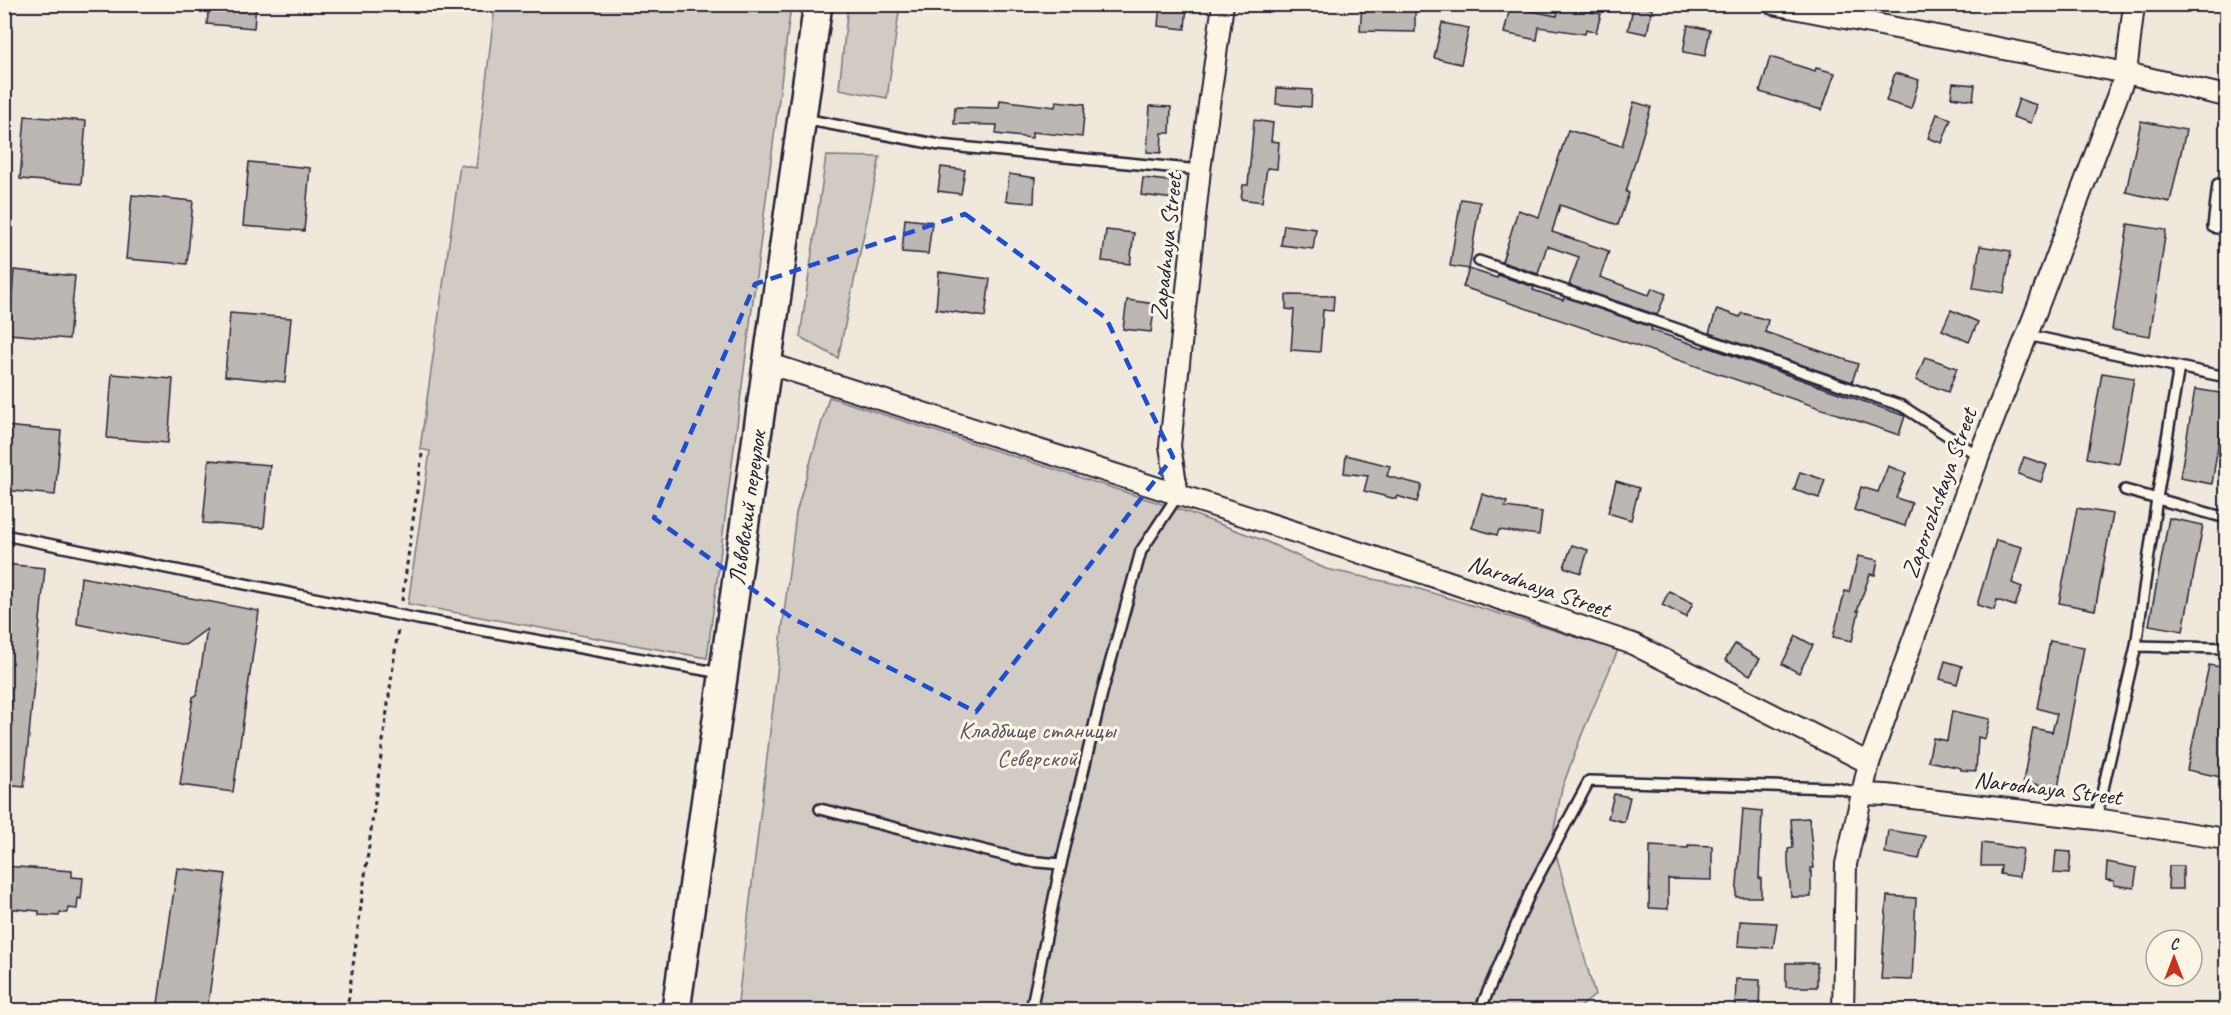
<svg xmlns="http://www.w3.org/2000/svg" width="2231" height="1015" viewBox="0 0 2231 1015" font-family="Caveat,sans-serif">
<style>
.green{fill:#d1cbc3;stroke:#7a767f;stroke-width:1.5}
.building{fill:#bcb7b3;stroke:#22223b;stroke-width:1.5}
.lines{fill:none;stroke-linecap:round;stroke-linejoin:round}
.lane-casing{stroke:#22223b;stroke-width:14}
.street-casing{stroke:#22223b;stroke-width:24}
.secondary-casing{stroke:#22223b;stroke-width:32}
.path{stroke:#22223b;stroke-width:3;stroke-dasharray:4.5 4.5;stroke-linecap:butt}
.lane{stroke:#fcf5e5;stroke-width:9}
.street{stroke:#fcf5e5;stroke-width:20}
.secondary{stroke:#fcf5e5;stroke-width:27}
.marked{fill:none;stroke:#1d4ed8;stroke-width:4.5;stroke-dasharray:12 8;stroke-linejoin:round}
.labels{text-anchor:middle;stroke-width:6;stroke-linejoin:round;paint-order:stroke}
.street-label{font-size:24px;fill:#22223b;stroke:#fcf5e5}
.park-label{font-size:24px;fill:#575564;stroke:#fcf5e5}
</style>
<rect width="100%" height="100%" fill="#efe8db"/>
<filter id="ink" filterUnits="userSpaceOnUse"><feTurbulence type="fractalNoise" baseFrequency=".0167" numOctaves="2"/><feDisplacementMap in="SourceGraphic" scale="12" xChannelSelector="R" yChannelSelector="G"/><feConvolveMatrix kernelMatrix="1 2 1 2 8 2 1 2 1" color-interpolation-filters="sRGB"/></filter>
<g filter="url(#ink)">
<!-- green -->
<g class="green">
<path d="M495,5h296l-84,653 -299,-54 22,-153 -10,-2 40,-284 16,3z"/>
<path d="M848,5h52l-13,93 -48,-9z"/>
<path d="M826,156l54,1 -42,201 -38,-21z"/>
<path d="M829,397l355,114 81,30 61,28 90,19 202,62 -36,84 -20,54 -10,52 43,155 -18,15h-840l59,-497z"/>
</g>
<!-- building -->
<g class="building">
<path d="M209,4h47l-2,24 -47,-4z"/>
<path d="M1160,4h27l-2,25 -27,-3z"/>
<path d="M1362,4h29v6h24v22l-55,-1z"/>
<path d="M1634,4l18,5 -5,25 -19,-4z"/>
<path d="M1559,6l42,8 -5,18 -10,-3 -1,5 -46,-7 -2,13 -33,-7 6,-26 47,9z"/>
<path d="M1442,23l27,5 -8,36 -27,-6z"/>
<path d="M1688,25l22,5 -5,26 -22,-4z"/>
<path d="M1770,57l45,14 1,-3 19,5 -13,37 -62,-18z"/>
<path d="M1895,73l24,7 -8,29 -25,-8z"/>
<path d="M1953,83l22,2 -2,15 -22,-3z"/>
<path d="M1277,88l35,2 -1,17 -35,-3z"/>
<path d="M2019,99l18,6 -6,18 -18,-6z"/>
<path d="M1000,100l55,7 1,-6 29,3 -3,33 -50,-5v6l-36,-4 1,-9 -43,-1 1,-17 44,1z"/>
<path d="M1634,102l17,5 -25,85 3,1 -11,32 -58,-20 -8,27 57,19 -9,26 49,18 3,-7 14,6 -9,21 -88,-30 10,-28 -32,-11 -9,28 -36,-12 16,-52 21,7 29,-87 54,16z"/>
<path d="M1150,106l21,1 -1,26h-8l-1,20 -14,-1z"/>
<path d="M1937,114l14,5 -9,24 -14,-5z"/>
<path d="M25,116l61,5 -5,63 -61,-5z"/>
<path d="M1254,120l19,3 -2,18 8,1 -2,27 -10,-1 -5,34 -21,-3 2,-14h5z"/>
<path d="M2141,121l45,9 -16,72 -44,-10z"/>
<path d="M249,162l61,6 -6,63 -61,-5z"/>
<path d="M941,167l24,3 -4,24 -23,-3z"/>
<path d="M1009,174l26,4 -1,25 -28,-2z"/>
<path d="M1143,178l33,4 -2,17 -33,-4z"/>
<path d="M132,195l61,6 -6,63 -61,-5z"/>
<path d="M1461,199l19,3 -11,67 -19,-3z"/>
<path d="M905,219l27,3 -4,32 -26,-2z"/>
<path d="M2128,224l38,6 -16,106 -38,-6z"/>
<path d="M1284,225l32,4 -3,20 -32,-4z"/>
<path d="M1106,230l28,3 -4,31 -28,-3z"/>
<path d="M1980,246l31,5 -7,42 -31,-5z"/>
<path d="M1469,269l28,9 1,-3 36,12 -1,3 30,10 2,-3 87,30 -1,3 53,18 1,-2 200,70 -6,19 -436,-148z"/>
<path d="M14,270l61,6 -6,63 -60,-5z"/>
<path d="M939,272l51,7 -5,38 -49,-8z"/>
<path d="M1286,295l48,1 -1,15 -10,-1 -3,42 -29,-2 3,-40 -8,-1z"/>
<path d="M1127,300l28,4 -4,28 -28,-3z"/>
<path d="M1717,309l23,8 2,-4 26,7 -3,12 93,32 -6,18 -143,-49z"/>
<path d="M1951,310l27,12 -9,20 -27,-12z"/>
<path d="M230,313l61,5 -6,64 -60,-6z"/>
<path d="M1925,357l32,11 -9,24 -32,-12z"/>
<path d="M2102,373l32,5 -15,86 -32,-6z"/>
<path d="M112,374l61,5 -5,64 -61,-5z"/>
<path d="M2195,389l31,5 -14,90 -32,-6z"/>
<path d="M4,426l57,5 -6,64 -51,-5z"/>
<path d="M1346,455l44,11 -3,10 35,9 -5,17 -20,-6 -1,3 -32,-8 4,-15 -24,-3z"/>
<path d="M2024,457l23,8 -6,17 -23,-8z"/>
<path d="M209,460l61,5 -6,63 -61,-5z"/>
<path d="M1888,466l18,7 -10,25 16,5 -7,23 -51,-16 7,-23 17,5z"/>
<path d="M1800,472l25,8 -6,18 -25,-8z"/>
<path d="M1616,481l23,7 -8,32 -23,-7z"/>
<path d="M1482,494l25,8 -2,5 37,5 -3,23 -40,-5 -2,5 -25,-7z"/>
<path d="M2077,508l36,6 -18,96 -36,-7z"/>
<path d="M2169,518l34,7 -20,106 -34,-6z"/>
<path d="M1996,540l26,7 -10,36 10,4 -7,19 -18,-6 -3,10 -17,-5z"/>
<path d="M1572,545l16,5 -7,23 -17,-6z"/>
<path d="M1858,556l20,4 -3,15 -5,-1 -13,37h2l-7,30 -19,-4 12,-46 4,1z"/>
<path d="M4,564l41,4 -21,219 -20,-2z"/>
<path d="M81,577l178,34 -26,181 -53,-7 13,-88 4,-2 10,-66 -22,16 -108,-21z"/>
<path d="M1669,591l24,12 -7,14 -24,-12z"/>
<path d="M1796,636l17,9 -14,28 -17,-9z"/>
<path d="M2050,641l34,6 -26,141 -35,-6 10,-54 19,4 5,-18 -20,-6z"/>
<path d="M1735,644l25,15 -10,16 -25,-15z"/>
<path d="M1945,661l17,5 -5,18 -17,-5z"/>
<path d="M2209,665l17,3v79l-5,30 -34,-7z"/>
<path d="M1952,711l38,8 -5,20 -7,-2 -2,34 -15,-1v-2l-33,-7 5,-23 14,3z"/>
<path d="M1614,794l16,3 -6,25 -16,-4z"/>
<path d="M1743,809l19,2 -3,67h2v19h-25z"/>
<path d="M1809,818l5,50h-3v29h-20l-3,-34v-14l5,-1 -2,-29z"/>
<path d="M1888,830l37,6 -6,23 -34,-6z"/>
<path d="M1982,843l41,6 -4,28 -19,-3 1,-8h-20z"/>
<path d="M1688,845l24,1v34l-44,-1v30l-19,-1 1,-62 38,2z"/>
<path d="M2056,851l15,1 -2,22 -15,-1z"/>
<path d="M2107,862l30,6 -3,20 -20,-3v-4l-8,-1z"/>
<path d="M4,866l68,5v6l11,1 -2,21 -3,-1 -1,11 -9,-1 -1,5h-7l-1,3 -20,-1v-4l-35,-3z"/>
<path d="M2169,866h14v23h-15z"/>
<path d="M177,868l49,6 -19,137h-50z"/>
<path d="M1887,896l29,2 -4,82 -31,-1z"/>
<path d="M1740,921l37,2 -4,25 -35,-2z"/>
<rect x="1786" y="963" width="31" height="24"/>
<path d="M1736,979l24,1 -1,31h-24z"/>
</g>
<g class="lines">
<!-- lane casing -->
<g class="lane-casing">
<g id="lane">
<path d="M804,119l136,26 260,25"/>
<path d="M2218,184l-5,43 13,3"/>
<path d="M1479,261l423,145 77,50"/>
<path d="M2027,335l199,42"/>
<path d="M2125,490l101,28"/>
<path d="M4,535l414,84 303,54"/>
<path d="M2136,646l21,-148 22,-131"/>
<path d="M820,809l207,52 34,3"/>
<path d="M2096,819l40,-173 90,2"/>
<path d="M1031,1010l30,-146 41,-171 39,-142 37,-56"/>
<path d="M1480,1010l52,-122 57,-107 248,7 25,6"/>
</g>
</g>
<!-- street casing -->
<g class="street-casing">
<g id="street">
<path d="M1773,4l353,69 100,23"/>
<path d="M767,363l641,205 225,76 236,119"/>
<path d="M1178,495l-8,-49 30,-276 23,-166"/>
<path d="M1862,794l24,1 210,24 130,20"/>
<path d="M1843,1010l3,-146 23,-101 110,-307 48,-121 99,-262 8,-69"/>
</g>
</g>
<!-- secondary casing -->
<g class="secondary-casing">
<path id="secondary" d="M676,1010l142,-1006"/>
</g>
<!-- path -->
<g class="path">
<path d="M402,601l20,-147"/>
<path d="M347,1010l51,-381"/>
</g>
<!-- lane -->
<use href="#lane" class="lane"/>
<!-- street -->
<use href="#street" class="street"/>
<!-- secondary -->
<use href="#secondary" class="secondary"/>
</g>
</g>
<!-- marked area -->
<path class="marked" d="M965,214l141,104 67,139 -197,255 -184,-94 -138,-100 101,-234z"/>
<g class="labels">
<!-- street labels -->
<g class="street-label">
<text transform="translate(1166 247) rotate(-84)" y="8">Zapadnaya Street</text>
<text transform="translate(1939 493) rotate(-70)" y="8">Zaporozhskaya Street</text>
<text transform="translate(747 508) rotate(-82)" y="8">Львовский переулок</text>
<text transform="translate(1539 586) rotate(19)" y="8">Narodnaya Street</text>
<text transform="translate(2048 788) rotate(7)" y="8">Narodnaya Street</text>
</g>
<!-- park labels -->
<g class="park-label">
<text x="1037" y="738">Кладбище станицы<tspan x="1037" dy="28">Северской</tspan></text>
</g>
</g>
<!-- margin -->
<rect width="2231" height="1015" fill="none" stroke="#fcf5e5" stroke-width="24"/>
<rect x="12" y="12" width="2207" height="991" fill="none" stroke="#22223b" stroke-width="2" filter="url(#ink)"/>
<!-- north arrow -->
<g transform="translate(2174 958)"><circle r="28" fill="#fcf5e5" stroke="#a5a1a1" stroke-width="1.5"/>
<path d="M0-4.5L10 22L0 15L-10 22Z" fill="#c8321e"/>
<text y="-9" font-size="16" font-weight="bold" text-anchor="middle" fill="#22223b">С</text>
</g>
</svg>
